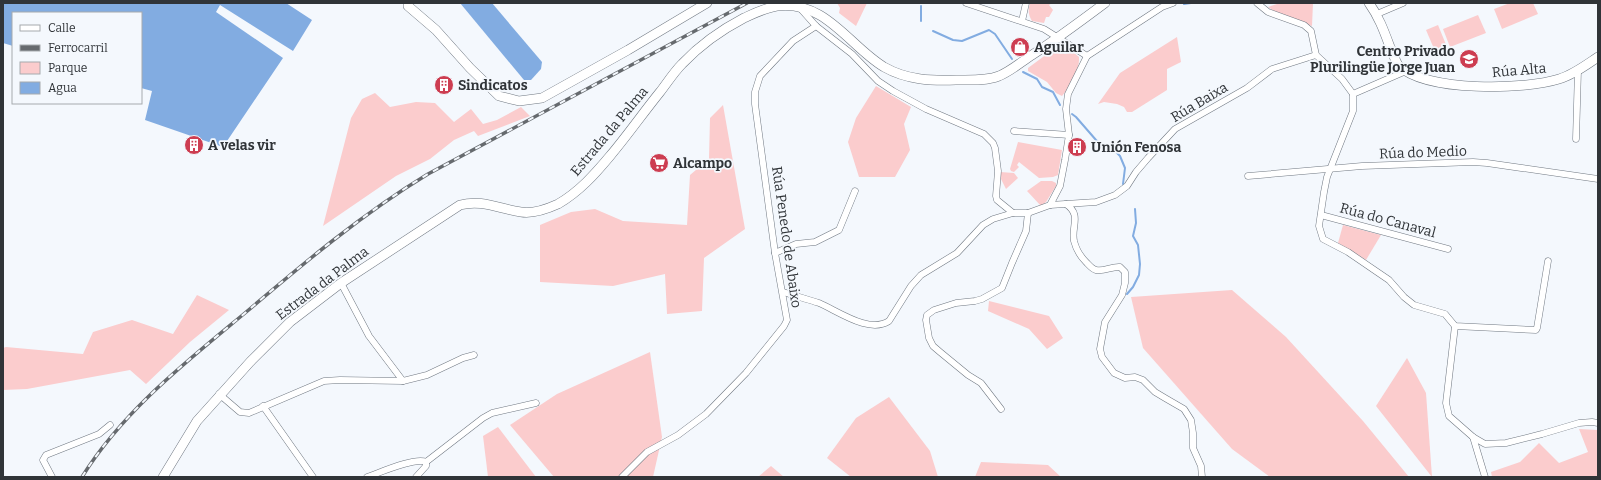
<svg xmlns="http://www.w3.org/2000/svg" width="1601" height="480" viewBox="0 0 1601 480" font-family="Bitter,serif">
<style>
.green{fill:#fbcccd}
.water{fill:#82ace1}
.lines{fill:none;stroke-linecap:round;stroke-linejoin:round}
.stream{stroke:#82ace1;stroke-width:2}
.street-casing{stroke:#707882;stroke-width:7}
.secondary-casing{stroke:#707882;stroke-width:10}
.street{stroke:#fff;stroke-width:6}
.secondary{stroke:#fff;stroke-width:9}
.rail-casing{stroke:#666a6e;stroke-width:3.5}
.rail{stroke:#f4f8fd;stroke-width:2;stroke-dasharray:6;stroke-linecap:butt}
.labels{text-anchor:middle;stroke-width:3.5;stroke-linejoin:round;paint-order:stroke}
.poi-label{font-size:14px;font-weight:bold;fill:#303438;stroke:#f4f8fd;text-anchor:start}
.street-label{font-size:14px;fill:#303438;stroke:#f4f8fd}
</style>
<rect width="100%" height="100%" fill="#f4f8fd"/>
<!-- green -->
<g class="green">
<path d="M837,3h30l-11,23 -17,-13 1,-5z"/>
<path d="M1030,3h22l-3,2 4,5 -4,7h-3l-2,6 -12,-2c-4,-7 -4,-11 -2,-18z"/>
<path d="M1280,3h33l-1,23 -34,-12 -10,-7z"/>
<path d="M1510,3h23l5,11 -36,15 -8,-20z"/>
<path d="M1478,15l8,18 -36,14 -7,-18z"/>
<path d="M1438,25l9,22 -12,4 -9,-21z"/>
<path d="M1177,37l4,25 -14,7v21l-35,22h-5l-3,-5 -7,-3 -13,-2 -6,2 22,-31z"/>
<path d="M1062,43l17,14c1,13 -9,30 -17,39l-6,-3 -9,-11 -19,-11v-3z"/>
<path d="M876,86l35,21 -7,17 6,26 -15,27h-36l-11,-35 8,-24z"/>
<path d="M375,93l15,14 26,-5 19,1 19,19 17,-13 12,15 14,-4 24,-13 9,9 -52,20 -4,-5 -20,9 -24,19 -34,17 -73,50 28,-108 11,-19z"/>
<path d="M723,105l22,124 -41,29 -2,53 -35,3 -2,-40 -52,12 -73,-4v-57l31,-13 24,-3 28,12 64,4 3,-50 19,-16 1,-41z"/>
<path d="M1018,142l44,8 -4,25 -5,2 -14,1 -20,-16 -2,3 2,2 -5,5 -3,-1 -1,-2z"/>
<path d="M1000,172l14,1 4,5 -12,11 -6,-12z"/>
<path d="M1041,181h11l4,2v3l-10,16 -5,4 -14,-15z"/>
<path d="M1343,225l38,10 -15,25 -28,-17z"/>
<path d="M1232,290l54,47 77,84 46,56h-139l-38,-28 -89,-101 -12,-51z"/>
<path d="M197,295l32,15 -39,32 -44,42 -16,-14 -103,19 -24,1v-42l3,-1 77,7 10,-22 39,-12 41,14z"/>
<path d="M989,301l60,15 14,22 -16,11 -18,-20 -41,-18z"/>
<path d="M650,352l12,85 -9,40h-99l-44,-52 47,-31z"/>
<path d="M1407,358l19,35 6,84 -56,-71z"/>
<path d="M889,397l41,54 8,26h-87l-24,-19 29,-40z"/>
<path d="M498,427l38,50h-48l-5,-41z"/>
<path d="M1579,429l19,1v47h-106l-1,-5 29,-10 19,-19 20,20 29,-11z"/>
<path d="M981,462l67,3 13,12h-86z"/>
<path d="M771,466l13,11h-26z"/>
</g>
<!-- water -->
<g class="water">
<path d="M3,3h283l26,17 -19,31 -73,-46 -4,7 67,46 -60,89 -78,-27 7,-29 -11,-3v-75h-128v33l-10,-3z"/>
<path d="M460,3h32l50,59 -1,7 -10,11h-7z"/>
</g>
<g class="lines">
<!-- stream -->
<g class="stream">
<path d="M1184,4l7,-1"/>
<path d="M921,6v15"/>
<path d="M933,31l20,9 9,1 27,-11 6,4 17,25"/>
<path d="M1023,72l14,7 5,8 11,5 7,13"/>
<path d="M1072,114l4,3 20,23 7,5 10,4 7,7 5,12 -2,16"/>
<path d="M1127,294l6,-7 6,-12 1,-11 -2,-19 -5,-9 3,-13 -1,-14"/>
</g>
<!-- street casing -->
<g class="street-casing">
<g id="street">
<path d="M966,3l78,26 43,27"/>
<path d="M1257,3l11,9 36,13 7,6 5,24 26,24 11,15"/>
<path d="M799,7l17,19 36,28 26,27 15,10 33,18 58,25 9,9 2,5 3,23 -2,25 1,4 16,13"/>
<path d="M1377,14l26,-11"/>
<path d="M1022,21l4,-18"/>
<path d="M1406,71l-53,23v17l-26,66 -3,15 -5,34 4,13 25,13 41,28 15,17 10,8 31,9 10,12 81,4 1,-2 11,-67"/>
<path d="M1014,131l55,4"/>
<path d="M1576,139l2,-69"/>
<path d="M1248,176l114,-10 111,-4 14,1 111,16"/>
<path d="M1066,204c16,11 5,22 8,37 2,8 7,16 12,21 3,3 6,7 10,8 8,2 16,-4 24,-3l5,5v11l-3,12 -17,27 -5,27 2,8 12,16 11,5 10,-1 8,3 12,12 10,6 19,11 7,11 2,13v15l8,18 1,11"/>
<path d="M1050,205l10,-19 5,-26 4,-25 -3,-26 2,-15 19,-38 75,-49 11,-4"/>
<path d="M1321,215l127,34"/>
<path d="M775,253l21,-9 19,-2 24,-12 16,-39"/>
<path d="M341,283l28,53 34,45"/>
<path d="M783,292c12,4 24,7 36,11 19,8 50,31 70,18l22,-35 10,-11 36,-22 26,-28 10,-6 20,-6h15l22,-8 46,-3 19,-7 12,-9 9,-14 12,-14 27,-29 72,-41 25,-19 44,-14"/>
<path d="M1455,326l-9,77 3,13 24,21 12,7 21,-1 36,-9 37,-11 13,-1 6,1"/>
<path d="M219,394l21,18 9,1 75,-32 16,-1 63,1 24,-6 36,-17 11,-3"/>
<path d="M263,406l50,71"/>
<path d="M1001,409l-20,-26 -13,-8 -28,-23 -7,-6 -4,-8 -3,-18 1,-5 7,-5 22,-7 19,-2 7,-2 20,-11 10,-25 14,-32 2,-18"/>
<path d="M1473,437l12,40"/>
<path d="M426,462l57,-44 9,-5 44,-10"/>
<path d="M52,477l-9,-17 3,-5 53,-21 11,-9"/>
<path d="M367,477c12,-4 48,-20 59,-15"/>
<path d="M416,477l10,-11v-4"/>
<path d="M622,477l25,-25 31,-17 28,-21 40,-41 38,-47 3,-6 -12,-67 -20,-149v-12l5,-16 33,-35 23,-15"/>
</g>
</g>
<!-- secondary casing -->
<g class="secondary-casing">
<g id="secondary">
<path d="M1369,3c10,14 15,28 21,44 3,5 5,15 9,19 28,26 125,24 160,13 14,-4 27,-14 39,-22"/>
<path d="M408,6l28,24 34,38 29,28 20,5 23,-3 86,-48 79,-47"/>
<path d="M163,477l34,-56 53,-59 40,-40 51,-39 119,-78c22,-6 39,4 61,7 12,2 26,-3 37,-8 21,-12 37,-30 52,-48 17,-20 33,-43 50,-64 7,-9 14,-20 22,-28 18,-19 39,-34 62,-46 11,-5 21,-10 33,-12 49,-6 72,40 107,61 23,13 47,14 72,13 14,0 30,1 43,-4 12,-5 22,-14 33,-21 25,-16 49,-34 73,-52"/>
</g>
</g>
<!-- street -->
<use href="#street" class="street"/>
<!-- secondary -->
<use href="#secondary" class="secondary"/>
<!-- rail casing -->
<g class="rail-casing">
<path id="rail" d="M82,477c41,-66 104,-115 163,-164 59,-50 117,-99 183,-139l319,-171"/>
</g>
<!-- rail -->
<use href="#rail" class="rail"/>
</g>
<!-- icons -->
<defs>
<g id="shop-disc" transform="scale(1)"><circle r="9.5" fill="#cd3d51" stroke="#f4f8fd"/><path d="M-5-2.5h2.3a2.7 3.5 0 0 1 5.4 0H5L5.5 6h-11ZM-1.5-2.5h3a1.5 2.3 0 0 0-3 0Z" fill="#fff"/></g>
<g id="school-disc" transform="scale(1)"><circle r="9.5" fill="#cd3d51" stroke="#f4f8fd"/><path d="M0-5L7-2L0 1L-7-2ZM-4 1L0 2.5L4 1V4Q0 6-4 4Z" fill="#fff"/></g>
<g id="building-disc" transform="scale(1)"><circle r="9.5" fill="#cd3d51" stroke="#f4f8fd"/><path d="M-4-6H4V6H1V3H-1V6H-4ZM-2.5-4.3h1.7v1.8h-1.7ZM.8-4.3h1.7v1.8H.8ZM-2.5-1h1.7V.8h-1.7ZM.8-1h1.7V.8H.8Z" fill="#fff"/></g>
<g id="supermarket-disc" transform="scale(1)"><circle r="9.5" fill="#cd3d51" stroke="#f4f8fd"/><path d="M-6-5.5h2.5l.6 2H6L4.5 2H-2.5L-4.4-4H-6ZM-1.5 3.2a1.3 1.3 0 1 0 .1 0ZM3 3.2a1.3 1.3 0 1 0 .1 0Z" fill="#fff"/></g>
</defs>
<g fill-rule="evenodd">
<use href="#shop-disc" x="1020" y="47"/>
<use href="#school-disc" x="1469" y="59"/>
<use href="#building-disc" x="444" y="85"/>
<use href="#building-disc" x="194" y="145"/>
<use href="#building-disc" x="1077" y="147"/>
<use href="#supermarket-disc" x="659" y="163"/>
</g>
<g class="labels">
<!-- poi labels -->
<g class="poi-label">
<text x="1034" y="52">Aguilar</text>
<text x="1455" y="56" text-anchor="end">Centro Privado<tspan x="1455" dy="16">Plurilingüe Jorge Juan</tspan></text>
<text x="458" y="90">Sindicatos</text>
<text x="208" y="150">A velas vir</text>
<text x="1091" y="152">Unión Fenosa</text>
<text x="673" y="168">Alcampo</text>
</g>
<!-- street labels -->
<g class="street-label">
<text transform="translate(1519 70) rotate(-5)" y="5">Rúa Alta</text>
<text transform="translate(1199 102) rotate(-31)" y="5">Rúa Baixa</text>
<text transform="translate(609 131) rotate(-50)" y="5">Estrada da Palma</text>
<text transform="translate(1423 152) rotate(-2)" y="5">Rúa do Medio</text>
<text transform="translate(1388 220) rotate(15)" y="5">Rúa do Canaval</text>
<text transform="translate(787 237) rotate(82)" y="5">Rúa Penedo de Abaixo</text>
<text transform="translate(322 283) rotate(-37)" y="5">Estrada da Palma</text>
</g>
</g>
<!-- border -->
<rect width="1601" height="480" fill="none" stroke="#303438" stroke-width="8"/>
<!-- legend -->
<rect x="12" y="12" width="130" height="92" fill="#f4f8fd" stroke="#a6aaae"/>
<rect x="20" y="25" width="20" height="6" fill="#ffffff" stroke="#a6aaae"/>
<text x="48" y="32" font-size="12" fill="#303438">Calle</text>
<rect x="20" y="45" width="20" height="6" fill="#666a6e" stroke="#a6aaae"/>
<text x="48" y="52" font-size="12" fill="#303438">Ferrocarril</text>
<rect x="20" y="62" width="20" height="12" fill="#fbcccd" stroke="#a6aaae"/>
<text x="48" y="72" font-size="12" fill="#303438">Parque</text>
<rect x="20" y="82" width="20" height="12" fill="#82ace1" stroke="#a6aaae"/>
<text x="48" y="92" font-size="12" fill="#303438">Agua</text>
</svg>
